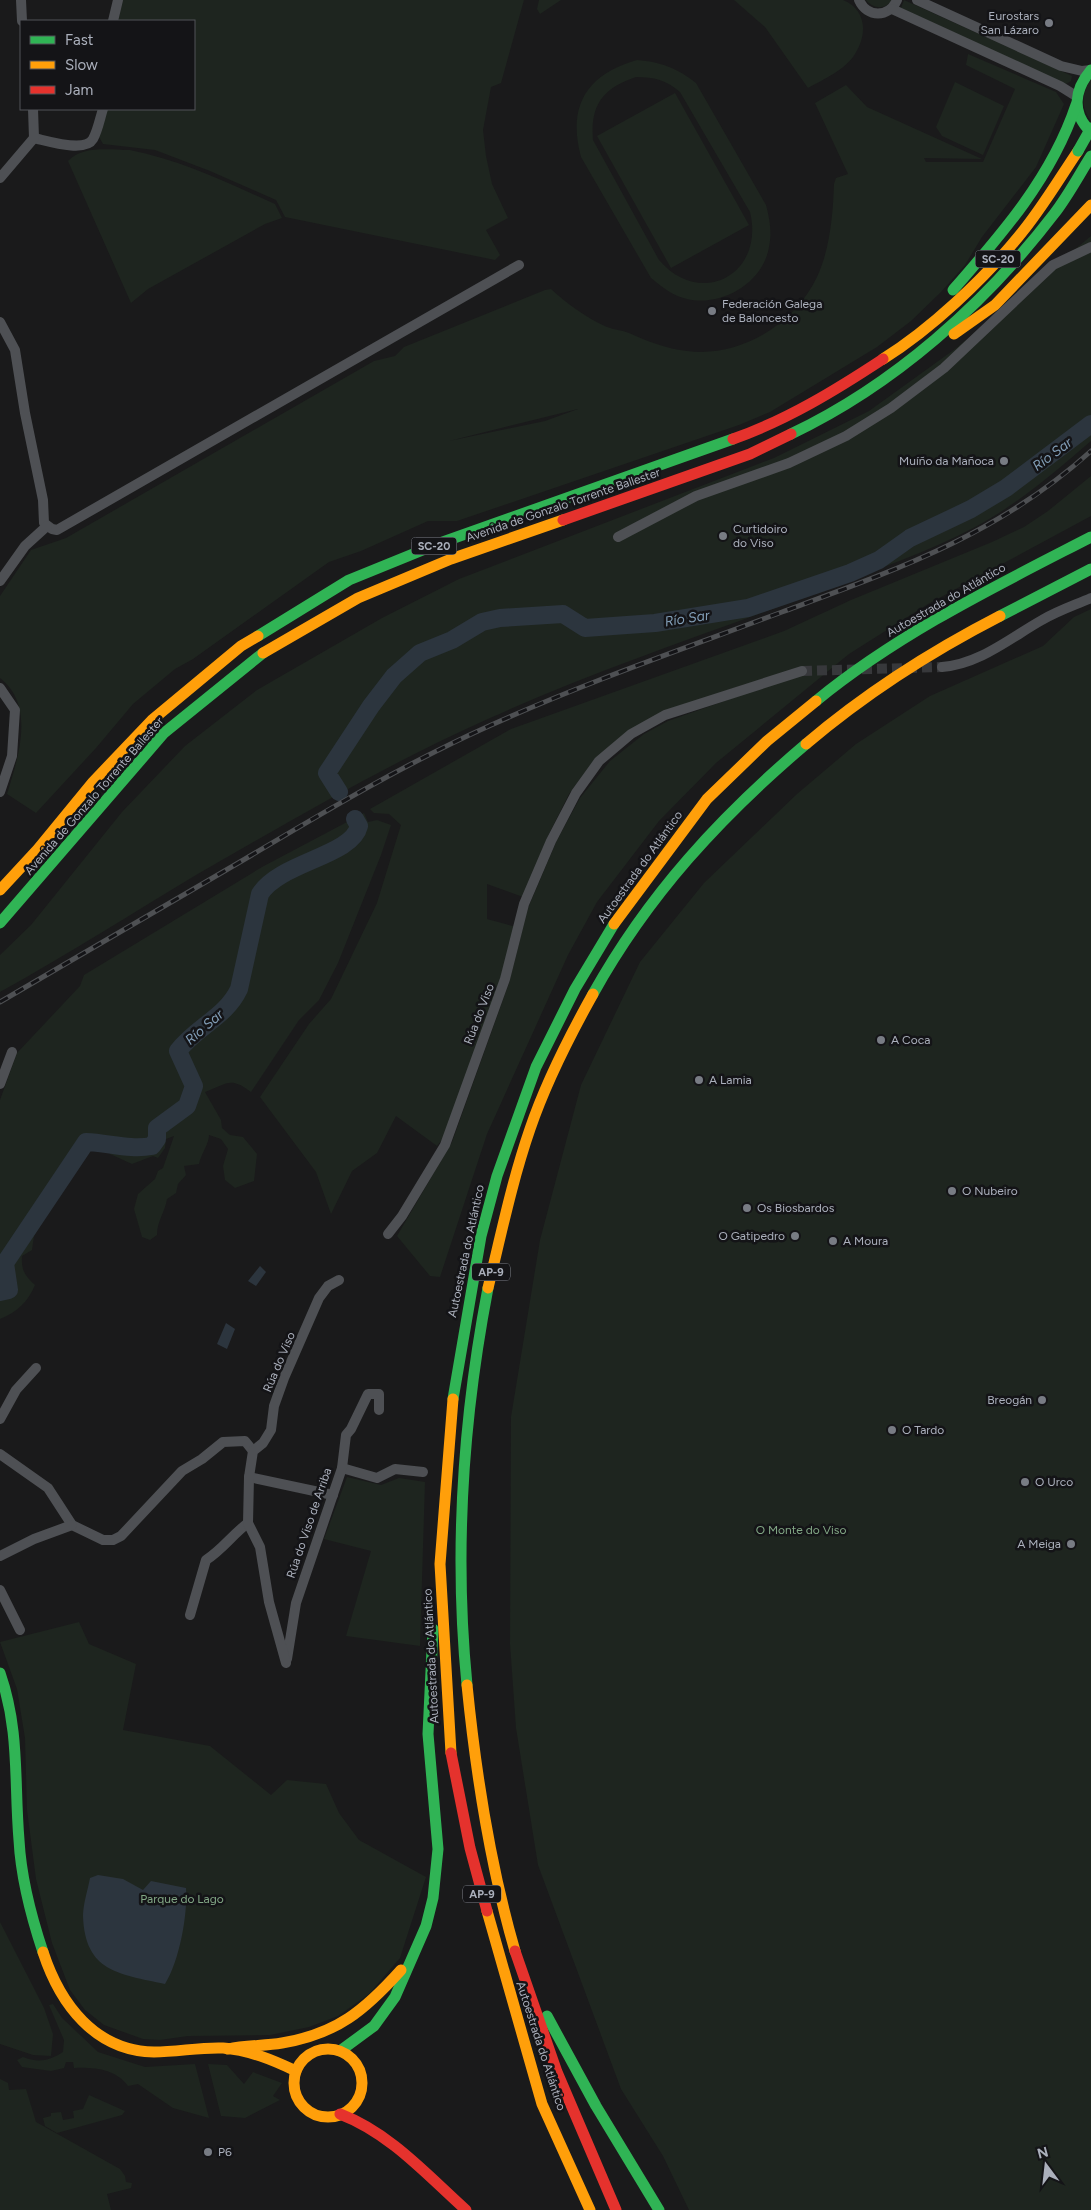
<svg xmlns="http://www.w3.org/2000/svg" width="1091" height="2210" viewBox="0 0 1091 2210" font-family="Figtree,sans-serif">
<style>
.green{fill:#1e251f;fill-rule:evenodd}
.water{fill:#2c353e}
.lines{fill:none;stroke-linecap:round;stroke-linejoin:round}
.river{stroke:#2c353e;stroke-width:18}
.street-tunnel{stroke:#37383b;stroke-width:10;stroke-dasharray:10 5;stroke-linecap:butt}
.street{stroke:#4e5054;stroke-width:10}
.fast{stroke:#30b455;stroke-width:11}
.slow{stroke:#ff9f0a;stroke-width:11}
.jam{stroke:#e5322d;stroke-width:11}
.rail-casing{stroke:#4e5053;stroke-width:5}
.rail{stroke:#141417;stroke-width:3;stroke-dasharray:9;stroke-linecap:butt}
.fast-bridge{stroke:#30b455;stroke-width:11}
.poi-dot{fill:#787c84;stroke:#141417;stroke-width:2}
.labels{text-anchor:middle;stroke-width:5;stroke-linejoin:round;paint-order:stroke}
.shield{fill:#141417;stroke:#7e818a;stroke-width:1}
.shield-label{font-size:11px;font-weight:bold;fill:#abb0bc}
.poi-label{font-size:12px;fill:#abb0bc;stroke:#141417;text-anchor:start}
.street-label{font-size:12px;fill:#abb0bc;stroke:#141417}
.park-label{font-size:12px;fill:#82a785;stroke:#141417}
.water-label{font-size:14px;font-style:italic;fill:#829eb7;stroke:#141417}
</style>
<rect width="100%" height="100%" fill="#1a1a1b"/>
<!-- green -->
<g class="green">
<path d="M123,0h401l-23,83 -10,4 -8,43 3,26 6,28 16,34 -22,12 14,25 -5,5 -210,-43 -9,-17 -66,-29 -55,-21 -52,-6 -5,-9 9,-26h87v-88h-76z"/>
<path d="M539,0h22l-21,14 -3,-5z"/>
<path d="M734,0h109c23,9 25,34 12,54 -10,16 -31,25 -47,34l-43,-61z"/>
<path d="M866,0h26c-7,10 -19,9 -26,0z"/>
<path d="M904,0l168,76 -1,5 -5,3 -165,-76z"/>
<path d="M968,54l88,38 8,12 -28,63 -54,70 -17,28 -24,27 -30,29 -34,26 -107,65 -31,13 -282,96h-29l-67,30 -32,11 -136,97 -18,10 -42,35 -37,44 -60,65 -29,-19c11,-36 29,-88 -7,-116v-82l31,-46 35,-12 308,-177 21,-5 9,-9 141,-57 6,-1c16,15 36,29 56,38 7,3 15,3 22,6 18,8 38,16 58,18 53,7 108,-27 130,-74 13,-28 16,-63 17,-93l2,-6 12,-4 -33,-71 31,-18 21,22 115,52 -58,-1 2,4h57l32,-73 -49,-24zM578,409l-33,12 -96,20z"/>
<path d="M637,60c24,2 40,8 59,23l70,122c4,15 6,28 3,42 -6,36 -47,60 -82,52 -14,-3 -25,-12 -36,-21l-70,-121c-14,-51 6,-83 56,-97zM636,77c18,0 30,3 44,15l70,120c15,62 -49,97 -91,48l-66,-120c-3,-35 10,-52 43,-63z"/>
<path d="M1091,80v41c-10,-12 -10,-29 0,-41z"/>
<path d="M955,82l49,24 -21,49 -41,-19 -6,-9z"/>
<path d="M675,93l74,132 -78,43 -74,-132z"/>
<path d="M130,150c51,10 98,33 145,54l7,14 -17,6 -117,65 -17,14 -63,-142c15,-16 42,-11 62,-11z"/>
<path d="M1091,236v205c-36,31 -72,62 -114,85 -49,26 -102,44 -153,64 -112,42 -225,79 -334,128 -101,45 -198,102 -294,157 -65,39 -129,80 -196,117v-37l31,-30 91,-113 63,-66 72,-56 125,-72 77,-39 315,-121 95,-47 86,-62z"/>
<path d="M1091,476v40l-163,88 -79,50 -133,109 -57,58 -62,81 -29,53 -81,179 -47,143 -10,-1 -33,-40 55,-94 57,-159 19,-75 29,-68 23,-42 30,-37 34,-27 24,-13 99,-35 -21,-2 -84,28 -68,48 -25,34 -20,40 -26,63 -36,-13v35l29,8 -14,48 -58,162 -7,9 -41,-30 -19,37 -25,18 -21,43 -15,-42 -56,-75 49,-73 22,-25 46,-96 24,-78 -12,-11 -15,-1 -4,-4 141,-80 273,-98 67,-31 141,-58 32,-15 24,-16z"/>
<path d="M1091,609v1601h-402l-26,-54 -42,-67 -83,-224 -22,-137 -6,-84 1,-227 29,-177 41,-155 59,-123 64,-79 93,-89 59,-50 74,-48 113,-50 31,-29z"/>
<path d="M364,813l4,9 9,-2 14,5 -10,30 -43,108 -19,37 -20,20 -48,72c-21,-16 -24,-8 -46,0l16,28 1,8 8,7 13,2 14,17 -3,27 -19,7 -10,-8 -2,-14 5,-17 -7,-10 -12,-4c0,9 -8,19 -10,29l-15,2 2,9 -8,9 -2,9 -9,6c-2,13 -10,22 -10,36l-7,5 -8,-3 -8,-28 4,-15 17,-15 3,-8 5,-3 11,-32 -8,3 -1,9 -7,10 -5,-2 -21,8 -22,-10 -5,-8 -16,1 -55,89 -2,14 -10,6c-1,14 3,20 13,29 -7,17 -18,27 -35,34v-219l17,-47 63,-67 4,-11 178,-108z"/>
<path d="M347,1477l34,8 18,-7 26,4 -5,164 -74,-10 25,-85 -47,-12z"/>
<path d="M79,1622l10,22 47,20 -13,66 87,16 61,49 16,-15 39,4 13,29 20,27 67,37 -26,81 -31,36 -31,22 -29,11 -39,8 -82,1 -28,4 -17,-1 -39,-14 -19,-15 -15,-20 -18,-47 -16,-64 -9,-69 -2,-72 -8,-49 -17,-47z"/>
<path d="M0,1922l44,86 9,26 -2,22 -18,-1 -33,-11z"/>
<path d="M53,2004l9,14 36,34 47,15 50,-3 14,54 -36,-10 -35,-24 -10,2c-12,-17 -34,-19 -54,-18l-1,-6h-7l-2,6 -13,3 -29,-4 -5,-7 6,-3c15,6 26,4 40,-5l1,-12 -15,-35z"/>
<path d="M208,2064l19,1 17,19 9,-12 29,11 -9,13 7,4 -35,18 -24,-2z"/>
<path d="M0,2079l8,4 1,7 17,-1 10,33 84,47 5,7 1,6 6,1 -1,5 -24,6 4,16h-111z"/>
<path d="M89,2095l36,16 -3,4 -65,18 -12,-7 -2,-8 8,-2v-3l10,-1 2,8 11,-2 -1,-7 10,-2z"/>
</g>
<!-- water -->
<g class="water">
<path d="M260,1266l6,6 -10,14 -8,-5z"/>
<path d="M226,1323l9,6 -8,20 -10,-5z"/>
<path d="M98,1875l25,4 20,11 8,-9 35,7c2,27 -7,74 -21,96 -46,-10 -80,-12 -82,-68 0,-12 5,-27 7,-38z"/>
</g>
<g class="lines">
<!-- river -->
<g class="river">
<path d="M339,792l-12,-19 44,-67 23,-30 26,-23 32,-13 30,-18 18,-4 63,-4 22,14 70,-5 93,-15 102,-35 29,-13 31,-22 61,-29 35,-21 85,-64"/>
<path d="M0,1292l9,-2 -4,-27 81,-121c23,1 44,8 66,4l5,-7v-11l30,-22 7,-20 -16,-35c18,-24 48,-34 61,-62l21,-95c20,-32 92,-38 99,-68l-4,-7"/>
</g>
<!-- street-tunnel -->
<path class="street-tunnel" d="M802,671l140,-4"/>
<!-- street -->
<g class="street">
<path d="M21,0l1,21"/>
<path d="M859,0c8,18 30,18 38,0"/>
<path d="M917,0l144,66 21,5 9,-1"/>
<path d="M892,9l168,77 16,10"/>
<path d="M113,21l5,-21"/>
<path d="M34,138c14,3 51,15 59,1 5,-9 7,-21 10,-30"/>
<path d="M0,178l34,-40 -1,-29"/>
<path d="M0,322l15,28 10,63 18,87 1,23 8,6 5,1 462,-265"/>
<path d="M618,537l78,-41 93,-33 57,-27 45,-28 53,-40 109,-103 38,-18"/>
<path d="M0,581l25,-35 22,-20"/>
<path d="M942,667c38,-3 68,-29 100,-47 15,-9 33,-15 49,-22"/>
<path d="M0,688l15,22 -3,46 -12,36"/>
<path d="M0,1084l12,-32"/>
<path d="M388,1234l14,-18 43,-71 60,-166 19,-75 27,-63 25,-48 23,-32 32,-27 34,-19 137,-44"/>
<path d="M0,1419l16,-29 20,-22"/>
<path d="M0,1454l48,34 24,37 31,15h10l8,-4 61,-65 20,-12 21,-17 22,-1 8,10"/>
<path d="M342,1468l35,10 18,-9 28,3"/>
<path d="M249,1477l84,18"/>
<path d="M0,1556l34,-17 38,-14"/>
<path d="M0,1590l20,40"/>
<path d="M190,1615l16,-55c16,-10 27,-26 42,-37"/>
<path d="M287,1659l9,-56 46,-135 4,-33 5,-6 17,-35h11v16"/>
<path d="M286,1663l-17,-61 -9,-55 -12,-24 1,-46 4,-26 10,-8 8,-13 3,-24 10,-28 35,-80 9,-12 11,-6"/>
</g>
<!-- fast -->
<g class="fast">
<path d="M1091,70c-17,20 -20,43 0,62"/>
<path d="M953,290c49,-56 99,-113 123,-185"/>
<path d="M791,434c103,-49 194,-130 263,-220 14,-18 25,-39 37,-58"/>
<path d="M1000,616l91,-47"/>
<path d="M258,636l91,-56 91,-37 293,-104"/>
<path d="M816,701c83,-68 180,-115 275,-164"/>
<path d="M0,923l164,-190 99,-80"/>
<path d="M593,994c55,-99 127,-177 213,-250"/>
<path d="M453,1399l28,-163 16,-60 39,-109 39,-78 39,-65"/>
<path d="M0,1673c20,58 14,107 19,167 2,38 12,76 24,112"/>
<path d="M467,1685c-13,-132 -4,-267 21,-397"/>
<path d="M547,2016l49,90 63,104"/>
<path d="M340,2051l34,-25 21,-29 31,-71 7,-28 5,-49 -10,-115 5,-105"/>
</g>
<!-- slow -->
<g class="slow">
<path d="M954,334l41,-29 96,-100"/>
<path d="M883,359c48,-30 101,-80 136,-123 22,-26 40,-57 59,-85"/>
<path d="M263,653l95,-55 93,-39 112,-39"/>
<path d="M806,744c60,-51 124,-92 194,-128"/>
<path d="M0,890l38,-41 55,-67 59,-62 89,-74 17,-10"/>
<path d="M614,924l93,-125 60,-58 49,-40"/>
<path d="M488,1288c13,-53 24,-107 42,-159 16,-47 39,-92 63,-135"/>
<path d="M467,1685c9,90 23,180 48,266"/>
<path d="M451,1753l-11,-189 13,-165"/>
<path d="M487,1911l55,193 48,106"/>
<path d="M43,1952c17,52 52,99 111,100 24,0 46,-5 69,-4 26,2 50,12 73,23"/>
<path d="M228,2049c18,-4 36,-3 54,-6 55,-9 83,-33 119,-73"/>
<circle cx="328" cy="2083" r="34"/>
</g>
<!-- jam -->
<g class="jam">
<path d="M733,439c54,-19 103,-49 150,-80"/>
<path d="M563,520l187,-66 41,-20"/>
<path d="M451,1753l19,95 17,63"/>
<path d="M515,1951l42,121 59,138"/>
<path d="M340,2114c50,19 87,61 126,96"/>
</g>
<!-- rail casing -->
<g class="rail-casing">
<path id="rail" d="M0,1002c82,-48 163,-95 245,-143 79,-47 159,-95 244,-133 95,-43 194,-77 293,-114 114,-42 216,-77 309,-161"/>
</g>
<!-- rail -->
<use href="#rail" class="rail"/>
<!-- fast-bridge -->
<path class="fast-bridge" d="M1078,151l13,-23"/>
</g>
<!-- markers -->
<g class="poi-dot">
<circle cx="1049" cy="23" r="5"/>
<circle cx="712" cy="311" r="5"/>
<circle cx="1004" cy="461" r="5"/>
<circle cx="723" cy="536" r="5"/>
<circle cx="881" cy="1040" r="5"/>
<circle cx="699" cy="1080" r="5"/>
<circle cx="952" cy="1191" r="5"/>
<circle cx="747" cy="1208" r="5"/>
<circle cx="795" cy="1236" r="5"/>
<circle cx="833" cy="1241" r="5"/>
<circle cx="1042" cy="1400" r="5"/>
<circle cx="892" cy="1430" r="5"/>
<circle cx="1025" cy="1482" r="5"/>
<circle cx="1071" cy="1544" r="5"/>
<circle cx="208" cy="2152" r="5"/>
</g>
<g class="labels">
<!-- shield labels -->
<g class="shield">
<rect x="975.5" y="250.5" width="45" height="17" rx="4"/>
<rect x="411.5" y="537.5" width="45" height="17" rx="4"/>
<rect x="472" y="1263.5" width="38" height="17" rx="4"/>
<rect x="463" y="1885.5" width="38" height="17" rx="4"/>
</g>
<g class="shield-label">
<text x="998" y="263">SC-20</text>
<text x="434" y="550">SC-20</text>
<text x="491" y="1276">AP-9</text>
<text x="482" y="1898">AP-9</text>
</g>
<!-- poi labels -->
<g class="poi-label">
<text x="1039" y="20" text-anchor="end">Eurostars<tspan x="1039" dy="14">San Lázaro</tspan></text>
<text x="722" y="308">Federación Galega<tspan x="722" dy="14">de Baloncesto</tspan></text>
<text x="994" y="465" text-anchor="end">Muíño da Mañoca</text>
<text x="733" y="533">Curtidoiro<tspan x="733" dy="14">do Viso</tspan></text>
<text x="891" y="1044">A Coca</text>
<text x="709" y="1084">A Lamia</text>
<text x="962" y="1195">O Nubeiro</text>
<text x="757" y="1212">Os Biosbardos</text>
<text x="785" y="1240" text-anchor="end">O Gatipedro</text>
<text x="843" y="1245">A Moura</text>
<text x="1032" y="1404" text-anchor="end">Breogán</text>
<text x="902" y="1434">O Tardo</text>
<text x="1035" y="1486">O Urco</text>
<text x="1061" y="1548" text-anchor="end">A Meiga</text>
<text x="218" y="2156">P6</text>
</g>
<!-- street labels -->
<g class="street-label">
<text transform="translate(563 505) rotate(-19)" y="4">Avenida de Gonzalo Torrente Ballester</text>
<text transform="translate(946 600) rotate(-30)" y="4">Autoestrada do Atlántico</text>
<text transform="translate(94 796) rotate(-49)" y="4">Avenida de Gonzalo Torrente Ballester</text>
<text transform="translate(640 867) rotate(-54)" y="4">Autoestrada do Atlántico</text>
<text transform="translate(479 1014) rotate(-69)" y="4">Rúa do Viso</text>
<text transform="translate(466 1251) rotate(-78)" y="4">Autoestrada do Atlántico</text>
<text transform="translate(279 1362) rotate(-67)" y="4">Rúa do Viso</text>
<text transform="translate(309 1523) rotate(-71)" y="4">Rúa do Viso de Arriba</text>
<text transform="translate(431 1656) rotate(-93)" y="4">Autoestrada do Atlántico</text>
<text transform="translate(541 2046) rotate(72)" y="4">Autoestrada do Atlántico</text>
</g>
<!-- park labels -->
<g class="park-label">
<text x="801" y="1534">O Monte do Viso</text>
<text x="182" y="1903">Parque do Lago</text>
</g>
<!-- water labels -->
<g class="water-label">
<text transform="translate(1052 454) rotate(-37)" y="5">Río Sar</text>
<text transform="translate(687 618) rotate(-9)" y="5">Río Sar</text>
<text transform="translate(204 1027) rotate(-41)" y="5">Río Sar</text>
</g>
</g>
<!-- legend -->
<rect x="20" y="20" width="175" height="90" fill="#141417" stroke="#505259"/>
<rect x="30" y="36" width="25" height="8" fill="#30b455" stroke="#505259"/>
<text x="65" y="45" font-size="15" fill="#abb0bc">Fast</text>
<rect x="30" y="61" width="25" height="8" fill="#ff9f0a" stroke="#505259"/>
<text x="65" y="70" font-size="15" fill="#abb0bc">Slow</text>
<rect x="30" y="86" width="25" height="8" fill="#e5322d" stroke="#505259"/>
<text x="65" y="95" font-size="15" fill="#abb0bc">Jam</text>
<!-- north arrow -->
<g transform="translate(1046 2165) rotate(345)" stroke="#141417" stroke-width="4" paint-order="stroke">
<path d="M0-4L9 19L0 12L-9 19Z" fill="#abb0bc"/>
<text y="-8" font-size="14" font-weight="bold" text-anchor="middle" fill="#abb0bc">N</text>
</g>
</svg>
